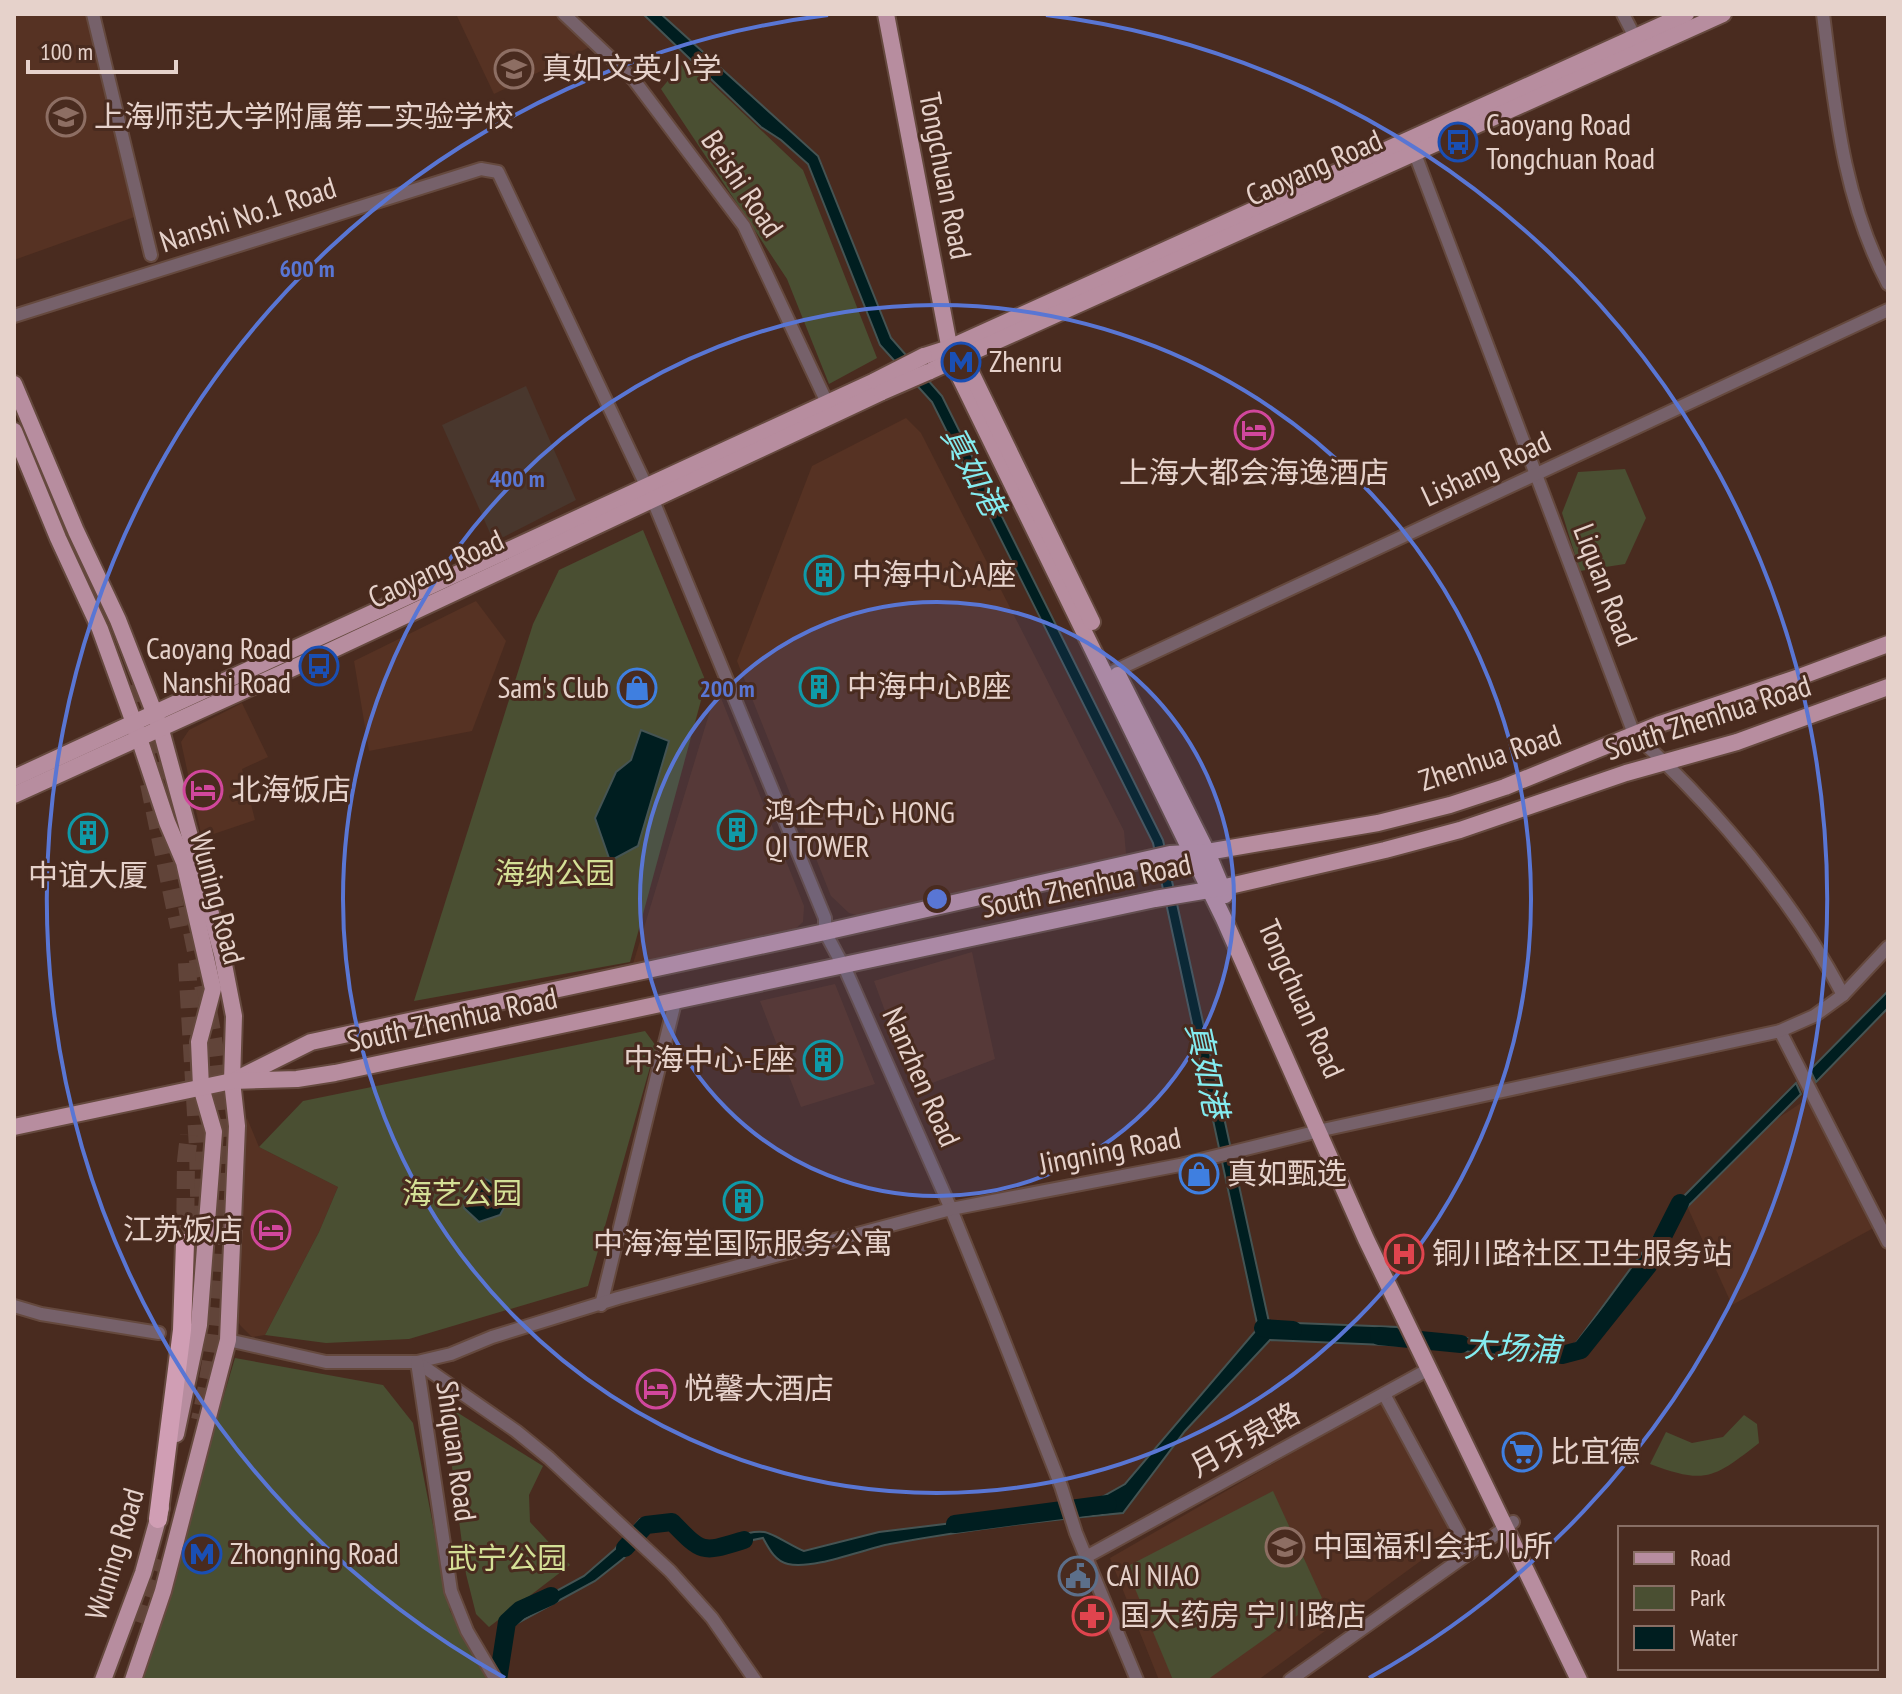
<svg xmlns="http://www.w3.org/2000/svg" width="1902" height="1694" viewBox="0 0 1902 1694" font-family="'PT Sans Narrow','Noto Sans SC',sans-serif">
<style>
.built{fill:#563223}
.medical{fill:#49372d}
.green{fill:#4a4f32}
.water{fill:#001e20;stroke:#455453;stroke-width:2}
.lines{fill:none;stroke-linecap:round;stroke-linejoin:round}
.river{stroke:#001e20;stroke-width:18}
.highway-tunnel{stroke:#614439;stroke-width:18;stroke-dasharray:18 9;stroke-linecap:butt}
.minor-casing{stroke:#65493e;stroke-width:16}
.major-casing{stroke:#65493e;stroke-width:20}
.highway-casing{stroke:#65493e;stroke-width:22}
.minor{stroke:#76616a;stroke-width:12}
.major{stroke:#b78d9f;stroke-width:16}
.highway{stroke:#d09eb4;stroke-width:18}
.major-bridge-casing{stroke:#65493e;stroke-width:20;stroke-linecap:butt}
.major-bridge{stroke:#b78d9f;stroke-width:16}
.ring{fill:none;stroke:#5976d4;stroke-width:4}
.labels{text-anchor:middle;stroke-width:6;stroke-linejoin:round;paint-order:stroke}
.poi-label{font-size:30px;fill:#e6d2cb;stroke:#492b1f;text-anchor:start}
.street-label{font-size:30px;fill:#e6d2cb;stroke:#492b1f}
.park-label{font-size:30px;fill:#d4e096;stroke:#492b1f}
.water-label{font-size:32px;font-style:italic;fill:#84ecf0;stroke:#492b1f}
.centre{fill:#5976d4;stroke:#492b1f;stroke-width:4}
.ring-label{font-size:24px;text-anchor:middle;font-weight:bold;fill:#5976d4;stroke:#492b1f;stroke-width:6;stroke-linejoin:round;paint-order:stroke}
</style>
<rect width="100%" height="100%" fill="#492b1f"/>
<!-- built -->
<g class="built">
<path d="M14,14h78l48,201 -126,45z"/>
<path d="M456,14h108l32,30 -102,50z"/>
<path d="M906,418l15,15 203,398 2,23 -254,61 -12,1 -11,-3 -18,-17 -94,-235 75,-195z"/>
<path d="M476,601l30,40 -34,90 -103,20 -15,-90z"/>
<path d="M717,688l87,218 -1,16 -11,10 -9,3 -150,29z"/>
<path d="M242,703l26,54 -26,12 13,51 -53,18 -21,-96 8,-12z"/>
<path d="M972,952l23,107 -81,31 -40,-109z"/>
<path d="M835,984l40,100 -74,23 -41,-106z"/>
<path d="M1813,1095l66,130 -147,80 -49,-108 65,-59z"/>
<path d="M247,1118l12,29 79,40 -19,45 -54,103 -13,2 -12,-12 -3,-6 6,-188z"/>
<path d="M1384,1400l72,135 -198,145h-99l-49,-122z"/>
</g>
<!-- medical -->
<path class="medical" d="M526,386l50,114 -82,42 -52,-117z"/>
<!-- green -->
<g class="green">
<path d="M686,59l117,111 74,188 -48,26 -42,-105 -126,-190z"/>
<path d="M1625,469l21,49 -21,46 -45,7 -18,-58 16,-41z"/>
<path d="M643,530l63,152 -76,280 -216,39 119,-377 26,-54z"/>
<path d="M645,1031l11,15 -68,240 -179,53 -83,4 -61,-8 54,-103 19,-45 -79,-40 44,-46z"/>
<path d="M235,1358l148,27 30,38 37,188 37,69h-348z"/>
<path d="M447,1406l96,60 -14,29 1,27 40,43 -81,62 -13,-13 -10,-40 -14,-107z"/>
<path d="M1744,1415l13,9 2,19c-45,35 -53,42 -109,21l16,-32 26,11 31,-6z"/>
<path d="M1273,1491l49,107 -115,82h-34l-47,-113z"/>
</g>
<!-- water -->
<g class="water">
<path d="M643,14h18l157,142 73,182 51,58 221,444 106,482 129,5 9,19 -137,-6 -85,91 -62,82c-78,7 -156,17 -233,31 -26,5 -77,26 -102,20 -13,-3 -19,-15 -25,-26l-69,14 -22,-30 -26,3 -22,33 -29,23 -81,44 -10,54 -5,-8 -3,-17 11,-32 20,-15 57,-31 31,-27 25,-30 31,-3 13,9 17,18c21,2 41,-13 63,-11 9,1 29,15 40,19l75,-19 205,-25 41,-23 133,-156 -105,-485 -221,-441 -52,-57 -72,-181 -27,-24 -20,-13z"/>
<path d="M641,730l28,11 -31,105 -28,15 -15,-43 21,-46 15,-12z"/>
<path d="M1888,991v17l-72,74 -6,-12z"/>
<path d="M1796,1083l5,11 -131,130 -22,42 -67,84 -23,12 -95,-11 -24,-9 -4,-7 26,2 95,17 20,-11 107,-146z"/>
<path d="M484,1178l13,8 8,20 -5,9 -21,7 -15,-14 1,-10 6,-8z"/>
</g>
<g class="lines">
<!-- river -->
<g class="river">
<path d="M1263,1328l30,2"/>
<path d="M1379,1336l82,8"/>
<path d="M1562,1355l19,-5 67,-84 32,-63"/>
<path d="M955,1524l153,-20"/>
<path d="M625,1548l21,-23 26,-3c31,32 30,31 72,18"/>
<path d="M498,1680l9,-58 13,-12 31,-14"/>
</g>
<!-- highway-tunnel -->
<g class="highway-tunnel">
<path d="M136,684l24,100"/>
<path d="M149,784l30,143"/>
<path d="M187,906c10,54 24,108 30,162 12,115 8,240 -17,352"/>
<path d="M187,963l11,185 2,90"/>
<path d="M185,1243l1,-82 3,-26"/>
<path d="M144,1624l20,-63"/>
</g>
<!-- minor casing -->
<g class="minor-casing">
<g id="minor">
<path d="M93,14l58,241"/>
<path d="M564,14l70,66 110,146 86,183"/>
<path d="M1623,14l15,29"/>
<path d="M1823,14c12,94 20,185 65,270"/>
<path d="M1412,146l222,588c78,70 161,168 209,261"/>
<path d="M14,316l467,-147 17,3 154,326 173,420v14l22,41 104,236 44,109 66,168 15,47 61,147"/>
<path d="M1108,674l780,-364"/>
<path d="M1780,1031l108,211"/>
<path d="M601,1305l74,-303"/>
<path d="M14,1306l27,8 118,19"/>
<path d="M228,1340l98,22h91l34,-8 41,-17 126,-39 333,-89 229,-44 147,-36 453,-98 34,-15 29,-21 45,-48"/>
<path d="M417,1362l99,69 33,27 121,113 42,47 43,62"/>
<path d="M417,1362l34,229 16,40 29,49"/>
<path d="M1384,1394l86,159"/>
<path d="M1086,1557l343,-188"/>
<path d="M1290,1680l223,-158"/>
</g>
</g>
<!-- major casing -->
<g class="major-casing">
<g id="major">
<path d="M886,14l66,347 272,558 142,320 213,441"/>
<path d="M949,348l14,8 129,266"/>
<path d="M924,356l25,-8 737,-334"/>
<path d="M928,372l795,-358"/>
<path d="M14,384l62,147 42,89 43,110 61,224 12,62 -2,65 5,45 -9,214 -65,251 -30,89"/>
<path d="M14,431l44,107 42,91 34,94 33,99 17,40 29,127 -14,53 2,45 13,45 -15,193 -23,109"/>
<path d="M1118,675l89,177 18,43"/>
<path d="M14,778l861,-397"/>
<path d="M14,795l301,-137 567,-266"/>
<path d="M237,1079l74,-37 514,-110 345,-78 37,-2 171,-29 72,-18 55,-18 155,-63 142,-48 86,-32"/>
<path d="M14,1127l218,-46 65,-2 38,-6 820,-174 66,-11 164,-38 75,-20 166,-57 111,-31 151,-55"/>
<path d="M103,1680l40,-107 18,-65"/>
</g>
</g>
<!-- highway casing -->
<g class="highway-casing">
<path id="highway" d="M158,1519l24,-189 3,-87"/>
</g>
<!-- minor -->
<use href="#minor" class="minor"/>
<!-- major -->
<use href="#major" class="major"/>
<!-- highway -->
<use href="#highway" class="highway"/>
<!-- major-bridge casing -->
<g class="major-bridge-casing">
<g id="major-bridge">
<path d="M875,381l49,-25"/>
<path d="M882,392l46,-20"/>
</g>
</g>
<!-- major-bridge -->
<use href="#major-bridge" class="major-bridge"/>
</g>
<!-- distance rings -->
<circle cx="937" cy="899" r="297" fill="#5976d4" fill-opacity=".12"/>
<g class="ring">
<circle cx="937" cy="899" r="297"/>
<circle cx="937" cy="899" r="594"/>
<path d="M505 1678A891 891 0 0 1 828 15M1046 15A891 891 0 0 1 1369 1678"/>
</g>
<!-- icons -->
<defs>
<g id="school-ring" transform="scale(2)"><circle r="9.5" fill="#492b1f" stroke="#8d6e63" stroke-width="1.5"/><path d="M0-5L7-2L0 1L-7-2ZM-4 1L0 2.5L4 1V4Q0 6-4 4Z" fill="#8d6e63"/></g>
<g id="bus-ring" transform="scale(2)"><circle r="9.5" fill="#492b1f" stroke="#1a4fb4" stroke-width="1.5"/><path d="M-5-6H5V4H4V6H2V4H-2V6H-4V4H-5ZM-3.5-4V0h7V-4ZM-3.5 1.2v1.5H-2V1.2ZM2 1.2v1.5H3.5V1.2Z" fill="#1a4fb4"/></g>
<g id="metro-ring" transform="scale(2)"><circle r="9.5" fill="#492b1f" stroke="#1a4fb4" stroke-width="1.5"/><path d="M-5.5 5V-5H-3L0 0L3-5H5.5V5H3V-.5L0 4L-3-.5V5Z" fill="#1a4fb4"/></g>
<g id="hotel-ring" transform="scale(2)"><circle r="9.5" fill="#492b1f" stroke="#d1479c" stroke-width="1.5"/><path d="M-6-4.5h1.5V1H6V5H4.5V3h-9V5H-6ZM-4 0a1.8 1.8 0 1 1 3.6 0ZM.5 0V-2.5h3Q6-2.5 6 0Z" fill="#d1479c"/></g>
<g id="building-ring" transform="scale(2)"><circle r="9.5" fill="#492b1f" stroke="#0f9aa8" stroke-width="1.5"/><path d="M-4-6H4V6H1V3H-1V6H-4ZM-2.5-4.3h1.7v1.8h-1.7ZM.8-4.3h1.7v1.8H.8ZM-2.5-1h1.7V.8h-1.7ZM.8-1h1.7V.8H.8Z" fill="#0f9aa8"/></g>
<g id="shop-ring" transform="scale(2)"><circle r="9.5" fill="#492b1f" stroke="#3f7fe0" stroke-width="1.5"/><path d="M-5-2.5h2.3a2.7 3.5 0 0 1 5.4 0H5L5.5 6h-11ZM-1.5-2.5h3a1.5 2.3 0 0 0-3 0Z" fill="#3f7fe0"/></g>
<g id="hospital-ring" transform="scale(2)"><circle r="9.5" fill="#492b1f" stroke="#e0444e" stroke-width="1.5"/><path d="M-5-5h3v3.5h4V-5h3V5h-3V1.5h-4V5h-3Z" fill="#e0444e"/></g>
<g id="supermarket-ring" transform="scale(2)"><circle r="9.5" fill="#492b1f" stroke="#3f7fe0" stroke-width="1.5"/><path d="M-6-5.5h2.5l.6 2H6L4.5 2H-2.5L-4.4-4H-6ZM-1.5 3.2a1.3 1.3 0 1 0 .1 0ZM3 3.2a1.3 1.3 0 1 0 .1 0Z" fill="#3f7fe0"/></g>
<g id="civic-ring" transform="scale(2)"><circle r="9.5" fill="#492b1f" stroke="#5c6f8a" stroke-width="1.5"/><path d="M-.6-6.5H3V-4.5H.6V-3L4-1V1h2V6H-6V1h2V-1L-.6-3ZM-1.2 2.5V6h2.4V2.5Z" fill="#5c6f8a"/></g>
<g id="pharmacy-ring" transform="scale(2)"><circle r="9.5" fill="#492b1f" stroke="#e0444e" stroke-width="1.5"/><path d="M-2-6h4v4h4v4h-4v4h-4v-4h-4v-4h4Z" fill="#e0444e"/></g>
</defs>
<g fill-rule="evenodd">
<use href="#school-ring" x="514" y="69"/>
<use href="#school-ring" x="66" y="117"/>
<use href="#bus-ring" x="1458" y="142"/>
<use href="#metro-ring" x="961" y="362"/>
<use href="#hotel-ring" x="1254" y="430"/>
<use href="#building-ring" x="824" y="575"/>
<use href="#bus-ring" x="319" y="666"/>
<use href="#building-ring" x="819" y="687"/>
<use href="#shop-ring" x="637" y="688"/>
<use href="#hotel-ring" x="203" y="790"/>
<use href="#building-ring" x="737" y="830"/>
<use href="#building-ring" x="88" y="833"/>
<use href="#building-ring" x="823" y="1060"/>
<use href="#shop-ring" x="1199" y="1174"/>
<use href="#building-ring" x="743" y="1201"/>
<use href="#hotel-ring" x="271" y="1230"/>
<use href="#hospital-ring" x="1404" y="1254"/>
<use href="#hotel-ring" x="656" y="1389"/>
<use href="#supermarket-ring" x="1522" y="1452"/>
<use href="#school-ring" x="1285" y="1547"/>
<use href="#metro-ring" x="202" y="1554"/>
<use href="#civic-ring" x="1078" y="1576"/>
<use href="#pharmacy-ring" x="1092" y="1616"/>
</g>
<g class="labels">
<!-- poi labels -->
<g class="poi-label">
<text x="542" y="79">真如文英小学</text>
<text x="94" y="127">上海师范大学附属第二实验学校</text>
<text x="1486" y="135">Caoyang Road<tspan x="1486" dy="34">Tongchuan Road</tspan></text>
<text x="989" y="372">Zhenru</text>
<text x="1254" y="483" text-anchor="middle">上海大都会海逸酒店</text>
<text x="852" y="585">中海中心A座</text>
<text x="291" y="659" text-anchor="end">Caoyang Road<tspan x="291" dy="34">Nanshi Road</tspan></text>
<text x="847" y="697">中海中心B座</text>
<text x="609" y="698" text-anchor="end">Sam's Club</text>
<text x="231" y="800">北海饭店</text>
<text x="765" y="823">鸿企中心 HONG<tspan x="765" dy="34">QI TOWER</tspan></text>
<text x="88" y="886" text-anchor="middle">中谊大厦</text>
<text x="795" y="1070" text-anchor="end">中海中心-E座</text>
<text x="1227" y="1184">真如甄选</text>
<text x="243" y="1240" text-anchor="end">江苏饭店</text>
<text x="743" y="1254" text-anchor="middle">中海海堂国际服务公寓</text>
<text x="1432" y="1264">铜川路社区卫生服务站</text>
<text x="684" y="1399">悦馨大酒店</text>
<text x="1550" y="1462">比宜德</text>
<text x="1313" y="1557">中国福利会托儿所</text>
<text x="230" y="1564">Zhongning Road</text>
<text x="1106" y="1586">CAI NIAO</text>
<text x="1120" y="1626">国大药房 宁川路店</text>
</g>
<!-- street labels -->
<g class="street-label">
<text transform="translate(1314 168) rotate(-24)" y="10">Caoyang Road</text>
<text transform="translate(945 176) rotate(79)" y="10">Tongchuan Road</text>
<text transform="translate(742 184) rotate(56)" y="10">Beishi Road</text>
<text transform="translate(248 215) rotate(-18)" y="10">Nanshi No.1 Road</text>
<text transform="translate(1486 469) rotate(-25)" y="10">Lishang Road</text>
<text transform="translate(436 569) rotate(-25)" y="10">Caoyang Road</text>
<text transform="translate(1605 585) rotate(69)" y="10">Liquan Road</text>
<text transform="translate(1708 718) rotate(-18)" y="10">South Zhenhua Road</text>
<text transform="translate(1490 758) rotate(-19)" y="10">Zhenhua Road</text>
<text transform="translate(1086 886) rotate(-12)" y="10">South Zhenhua Road</text>
<text transform="translate(217 898) rotate(75)" y="10">Wuning Road</text>
<text transform="translate(1301 999) rotate(66)" y="10">Tongchuan Road</text>
<text transform="translate(452 1020) rotate(-12)" y="10">South Zhenhua Road</text>
<text transform="translate(921 1077) rotate(66)" y="10">Nanzhen Road</text>
<text transform="translate(1110 1151) rotate(-11)" y="10">Jingning Road</text>
<text transform="translate(1245 1440) rotate(-29)" y="10">月牙泉路</text>
<text transform="translate(456 1451) rotate(82)" y="10">Shiquan Road</text>
<text transform="translate(115 1554) rotate(-73)" y="10">Wuning Road</text>
</g>
<!-- park labels -->
<g class="park-label">
<text x="555" y="884">海纳公园</text>
<text x="462" y="1204">海艺公园</text>
<text x="507" y="1569">武宁公园</text>
</g>
<!-- water labels -->
<g class="water-label">
<text transform="translate(973 471) rotate(62)" y="11">真如港</text>
<text transform="translate(1207 1070) rotate(78)" y="11">真如港</text>
<text transform="translate(1512 1348) rotate(3)" y="11">大场浦</text>
</g>
</g>
<circle cx="937" cy="899" r="12" class="centre"/>
<g class="ring-label">
<text x="307" y="277">600 m</text>
<text x="517" y="487">400 m</text>
<text x="727" y="697">200 m</text>
</g>
<!-- border -->
<rect width="1902" height="1694" fill="none" stroke="#e6d2cb" stroke-width="32"/>
<!-- legend -->
<rect x="1618" y="1526" width="260" height="144" fill="#492b1f" stroke="#886e64" stroke-width="2"/>
<rect x="1634" y="1552" width="40" height="12" fill="#b78d9f" stroke="#886e64" stroke-width="2"/>
<text x="1690" y="1566" font-size="24" fill="#e6d2cb">Road</text>
<rect x="1634" y="1586" width="40" height="24" fill="#4a4f32" stroke="#886e64" stroke-width="2"/>
<text x="1690" y="1606" font-size="24" fill="#e6d2cb">Park</text>
<rect x="1634" y="1626" width="40" height="24" fill="#001e20" stroke="#886e64" stroke-width="2"/>
<text x="1690" y="1646" font-size="24" fill="#e6d2cb">Water</text>
<!-- scale -->
<path d="M28 60v12h148v-12" fill="none" stroke="#e6d2cb" stroke-width="4"/>
<text x="40" y="60" font-size="24" fill="#e6d2cb" stroke="#492b1f" stroke-width="6" paint-order="stroke">100 m</text>
</svg>
